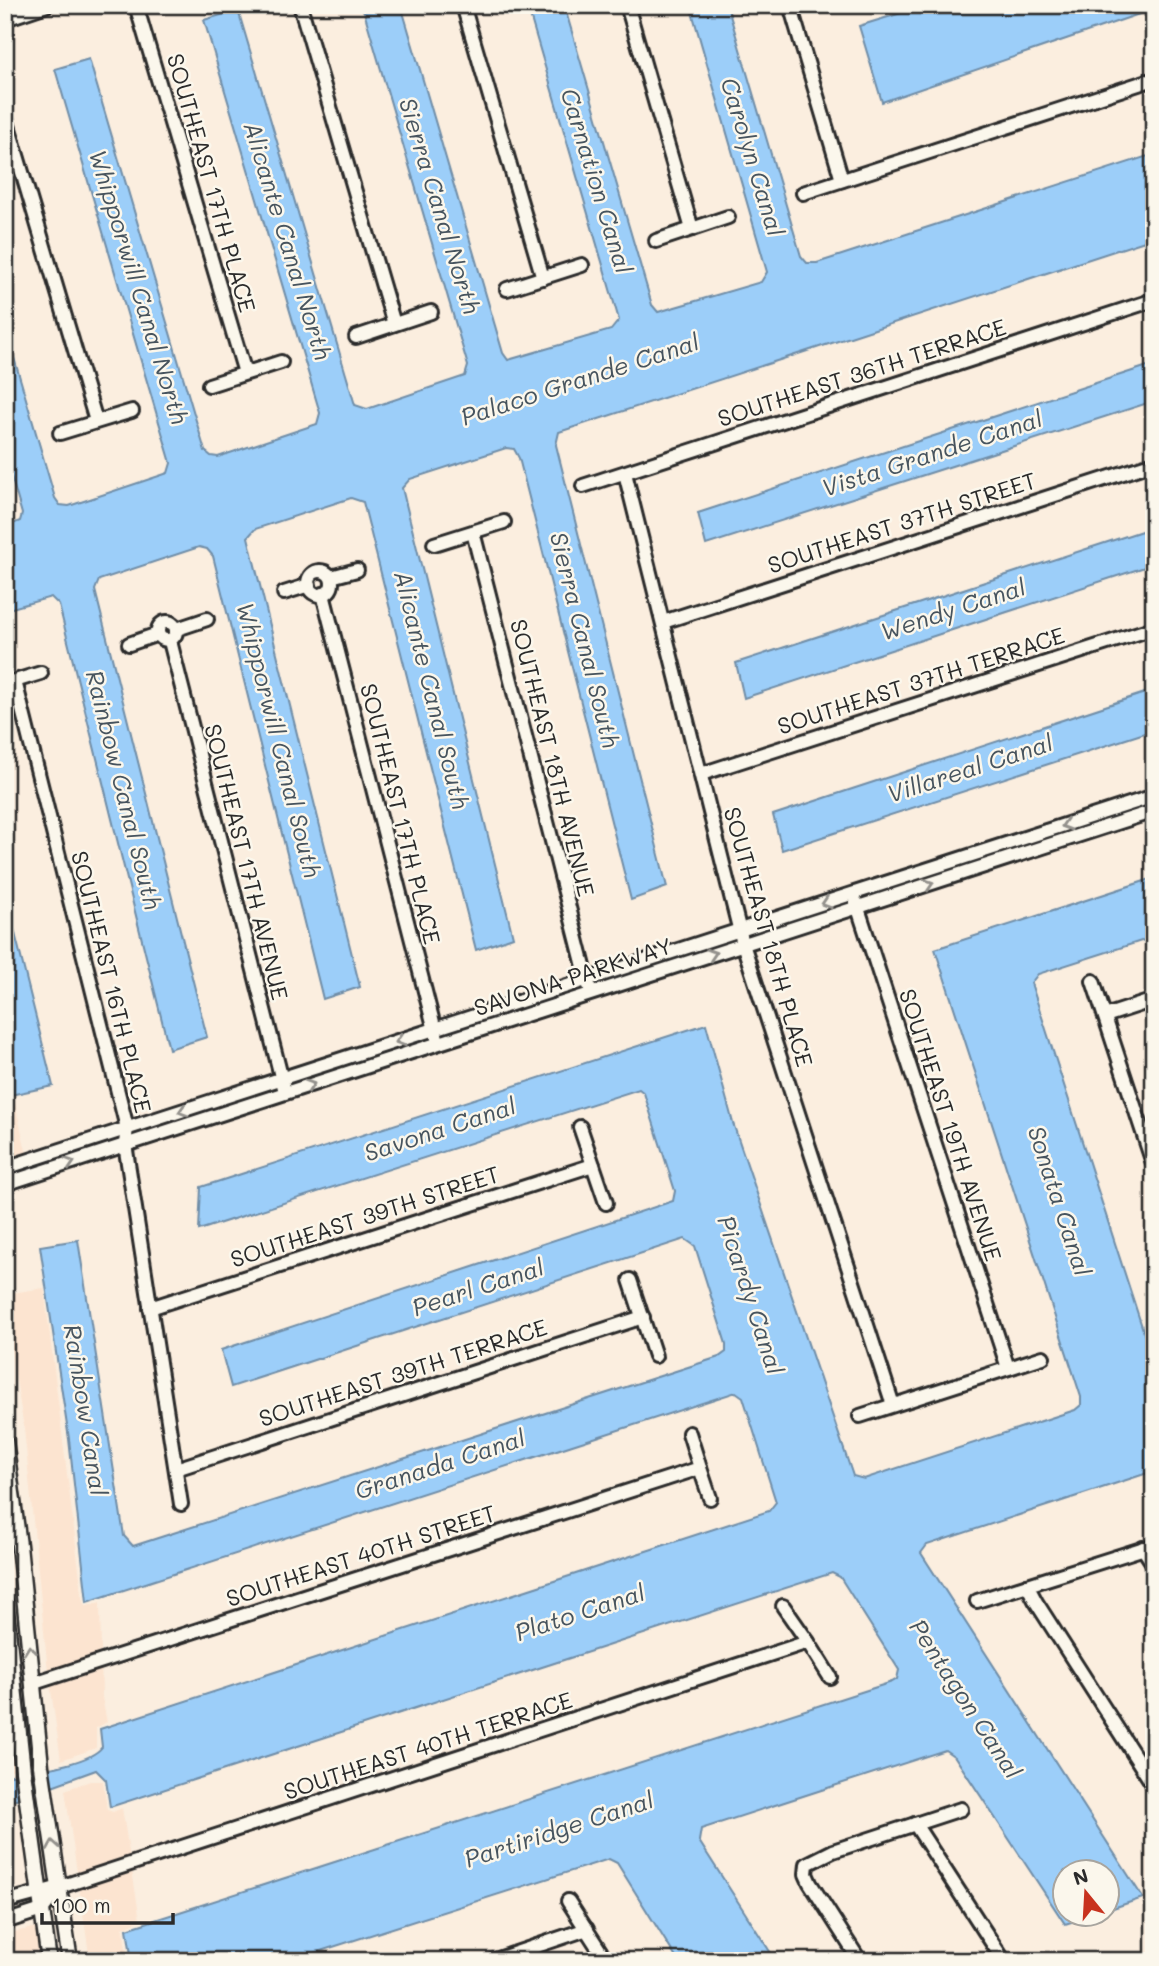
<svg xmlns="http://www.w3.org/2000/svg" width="1159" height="1966" viewBox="0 0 1159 1966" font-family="Mali,sans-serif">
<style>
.built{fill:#fce4d0}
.water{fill:#9ccef9;stroke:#6f8da7;stroke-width:2}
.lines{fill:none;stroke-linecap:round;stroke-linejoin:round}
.minor-casing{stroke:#2b2b2b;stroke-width:18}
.major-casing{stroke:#2b2b2b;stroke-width:19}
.minor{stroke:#fbf7ec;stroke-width:12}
.major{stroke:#fbf7ec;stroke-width:14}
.oneway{stroke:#93918c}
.labels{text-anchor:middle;stroke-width:5;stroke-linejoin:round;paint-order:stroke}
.street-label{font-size:23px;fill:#2b2b2b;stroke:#fbf7ec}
.water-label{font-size:24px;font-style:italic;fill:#47545e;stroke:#fbf7ec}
</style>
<rect width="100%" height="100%" fill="#fbeedf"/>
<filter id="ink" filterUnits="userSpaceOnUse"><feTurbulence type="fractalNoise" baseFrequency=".0143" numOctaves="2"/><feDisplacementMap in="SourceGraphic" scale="14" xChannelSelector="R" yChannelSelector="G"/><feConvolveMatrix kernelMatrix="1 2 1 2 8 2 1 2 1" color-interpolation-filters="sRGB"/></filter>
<g filter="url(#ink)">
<!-- built -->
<g class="built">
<path d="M5,1090l3,8 6,1 13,56 -22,8z"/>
<path d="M44,1288l39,314 4,4 13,-4 2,95 5,25 -11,6v20l-35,12 -14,-98 -23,-234 -19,-115v-19z"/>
<path d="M5,1662l13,107 -13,2z"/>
<path d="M90,1781h13l4,29 6,2 9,-4 18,112 -17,8 5,33h-38l-25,-171z"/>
<path d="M38,1927l6,34h-39v-27z"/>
</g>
<!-- water -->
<g class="water">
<path d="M362,5h39l102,348 5,7 103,-30 8,-10 -92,-315h37l88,300 6,7 103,-30 6,-10 -77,-267h37l74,251 6,7h10l337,-109v84l-595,194 -3,13 111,442 -36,13 -112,-442 -5,-9 -8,-1 -96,31 -8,9 111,449 -37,13 -113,-448 -12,-4 -96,31 -7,8 112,450 -37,12 -110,-443 -6,-7 -8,-2 -100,33 -4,10 112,447 -38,12 -110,-444 -8,-8 -46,13v-83l15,-6 2,-7 -17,-59v-128l50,171 5,7 9,1 99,-33 3,-10 -116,-394 34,-10 116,392 6,5 7,1 99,-33 3,-11 -116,-393 34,-10 117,395 12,4 98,-33 3,-10z"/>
<path d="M927,5h227v4l-272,93 -23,-76z"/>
<path d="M1154,364v37l-448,144 -8,-32z"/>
<path d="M1154,527v37l-410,134 -8,-35z"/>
<path d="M1154,690v40l-372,120 -9,-35z"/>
<path d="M1154,878v59l-116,37 -7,9 123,381v107l-227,74 -6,8 222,345 -36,12 -1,-39h-42v42l32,1 -31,10 -110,-167 -10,-7 -244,79 -2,12 77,120h-98l-61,-98 -8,-4 -320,102h-157l-5,-32 765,-247 5,-3 2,-9 -59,-93 -8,-4 -722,234 -4,-27 -10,-10 -91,33v-27c22,-4 84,-11 97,-29l-2,-18 669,-218 7,-9 -33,-105 -7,-5 -649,210 -18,-163 -29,-193 38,-6 46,296 9,10 586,-189 7,-5v-8l-31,-98 -10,-7 -454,148 -10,-37 452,-149 2,-10 -31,-98 -5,-4 -440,141 2,-43 505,-163 27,99 120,353 11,3 211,-69 6,-5v-8l-146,-448z"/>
<path d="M5,893l48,193 -43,9 -5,-24z"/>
</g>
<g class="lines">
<!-- minor casing -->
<g class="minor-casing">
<g id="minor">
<path d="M136,5l109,368"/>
<path d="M300,5l94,319"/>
<path d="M463,5l80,273"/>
<path d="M627,5l65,224"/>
<path d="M790,5l52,175"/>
<path d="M5,19l42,-14"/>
<path d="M5,115l91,306"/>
<path d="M803,193l351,-114"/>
<path d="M656,241l72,-24"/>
<path d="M507,289l75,-24"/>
<path d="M356,337l75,-25"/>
<path d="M209,385l72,-23"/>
<path d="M60,433l72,-22"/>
<path d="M625,473l118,471 150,461"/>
<path d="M583,486l571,-186"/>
<path d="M473,532l116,454"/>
<path d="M434,544l70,-22"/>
<circle cx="320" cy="583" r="12"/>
<path d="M331,577l26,-7"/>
<path d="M284,593l25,-8"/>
<path d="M323,594l114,444"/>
<circle cx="167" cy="631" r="9"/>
<path d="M663,622l491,-159"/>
<path d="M177,629l30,-10"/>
<path d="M170,641l114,447"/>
<path d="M129,644l29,-10"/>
<path d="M15,681l112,447 -2,16 56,360"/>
<path d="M5,684l36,-11"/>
<path d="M701,774l453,-146"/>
<path d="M856,902l152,466"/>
<path d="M1093,981l61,185"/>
<path d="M1105,1016l49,-16"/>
<path d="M580,1127l26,76"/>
<path d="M5,1168l1149,-372"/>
<path d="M5,1184l1149,-373"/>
<path d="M630,1280l25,76"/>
<path d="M150,1308l443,-143"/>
<path d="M860,1416l183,-59"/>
<path d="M700,1468l10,30"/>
<path d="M176,1469l467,-152"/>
<path d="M1143,1548l11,17"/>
<path d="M1027,1585l9,17 118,184"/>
<path d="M977,1601l177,-56"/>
<path d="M783,1606l25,36"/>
<path d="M34,1683l666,-215 -11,-35"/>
<path d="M915,1824l89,137"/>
<path d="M568,1901l36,56"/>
<path d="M5,1902l55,-15 748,-245 22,35"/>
<path d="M5,1922l37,-12 18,-23"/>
<path d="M492,1961l95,-32"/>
<path d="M860,1961l-50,-78 -4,-9 1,-10 26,-13 128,-42"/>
</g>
</g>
<!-- major casing -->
<g class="major-casing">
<g id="major">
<path d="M5,1441l14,104 22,221 29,195"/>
<path d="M5,1602l18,169 26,190"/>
</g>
</g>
<!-- minor -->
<use href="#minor" class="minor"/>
<!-- major -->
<use href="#major" class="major"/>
</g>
<!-- one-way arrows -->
<defs><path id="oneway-chevron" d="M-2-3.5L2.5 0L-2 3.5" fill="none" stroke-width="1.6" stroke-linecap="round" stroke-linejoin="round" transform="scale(1.75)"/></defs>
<g class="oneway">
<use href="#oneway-chevron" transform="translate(1066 825) rotate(162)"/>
<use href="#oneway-chevron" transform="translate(929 884) rotate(-18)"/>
<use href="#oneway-chevron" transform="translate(826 903) rotate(162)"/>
<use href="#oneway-chevron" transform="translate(712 954) rotate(-18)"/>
<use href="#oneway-chevron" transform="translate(400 1041) rotate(162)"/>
<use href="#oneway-chevron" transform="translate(310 1085) rotate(-18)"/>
<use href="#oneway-chevron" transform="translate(183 1111) rotate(163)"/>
<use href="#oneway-chevron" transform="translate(70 1163) rotate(-18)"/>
<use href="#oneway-chevron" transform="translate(30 1650) rotate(-96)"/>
<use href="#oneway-chevron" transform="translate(53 1845) rotate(-99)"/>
</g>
</g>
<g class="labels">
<!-- street labels -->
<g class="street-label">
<text transform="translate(211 183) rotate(74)" y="8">SOUTHEAST 17TH PLACE</text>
<text transform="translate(862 373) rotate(-18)" y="8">SOUTHEAST 36TH TERRACE</text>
<text transform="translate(902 523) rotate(-18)" y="8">SOUTHEAST 37TH STREET</text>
<text transform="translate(921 681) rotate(-18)" y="8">SOUTHEAST 37TH TERRACE</text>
<text transform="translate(552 758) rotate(76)" y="8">SOUTHEAST 18TH AVENUE</text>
<text transform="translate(400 814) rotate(76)" y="8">SOUTHEAST 17TH PLACE</text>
<text transform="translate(246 862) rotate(76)" y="8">SOUTHEAST 17TH AVENUE</text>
<text transform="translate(768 937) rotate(74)" y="8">SOUTHEAST 18TH PLACE</text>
<text transform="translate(573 977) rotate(-18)" y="8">SAVONA PARKWAY</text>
<text transform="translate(111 982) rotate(76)" y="8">SOUTHEAST 16TH PLACE</text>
<text transform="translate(950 1125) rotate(72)" y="8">SOUTHEAST 19TH AVENUE</text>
<text transform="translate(365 1217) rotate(-18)" y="8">SOUTHEAST 39TH STREET</text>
<text transform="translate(403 1373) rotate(-18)" y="8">SOUTHEAST 39TH TERRACE</text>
<text transform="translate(361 1556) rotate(-18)" y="8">SOUTHEAST 40TH STREET</text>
<text transform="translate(428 1746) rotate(-18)" y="8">SOUTHEAST 40TH TERRACE</text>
</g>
<!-- water labels -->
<g class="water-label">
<text transform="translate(752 157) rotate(73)" y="8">Carolyn Canal</text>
<text transform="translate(596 181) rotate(73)" y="8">Carnation Canal</text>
<text transform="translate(439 206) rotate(73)" y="8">Sierra Canal North</text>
<text transform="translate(287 241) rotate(73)" y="8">Alicante Canal North</text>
<text transform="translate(138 287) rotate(73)" y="8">Whipporwill Canal North</text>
<text transform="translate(580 380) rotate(-18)" y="8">Palaco Grande Canal</text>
<text transform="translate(932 454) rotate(-18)" y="8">Vista Grande Canal</text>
<text transform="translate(953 610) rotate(-18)" y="8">Wendy Canal</text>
<text transform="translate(584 640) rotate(76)" y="8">Sierra Canal South</text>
<text transform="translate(431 690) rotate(76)" y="8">Alicante Canal South</text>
<text transform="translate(278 740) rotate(76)" y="8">Whipporwill Canal South</text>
<text transform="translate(970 769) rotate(-18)" y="8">Villareal Canal</text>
<text transform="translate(123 790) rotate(76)" y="8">Rainbow Canal South</text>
<text transform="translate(440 1130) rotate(-18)" y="8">Savona Canal</text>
<text transform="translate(1059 1201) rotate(72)" y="8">Sonata Canal</text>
<text transform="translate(478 1288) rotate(-18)" y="8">Pearl Canal</text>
<text transform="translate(750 1295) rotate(72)" y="8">Picardy Canal</text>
<text transform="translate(85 1410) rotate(81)" y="8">Rainbow Canal</text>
<text transform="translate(440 1465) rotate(-18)" y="8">Granada Canal</text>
<text transform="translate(580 1613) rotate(-18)" y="8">Plato Canal</text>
<text transform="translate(965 1699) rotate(57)" y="8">Pentagon Canal</text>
<text transform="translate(559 1830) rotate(-18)" y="8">Partiridge Canal</text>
</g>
</g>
<!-- margin -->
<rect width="1159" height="1966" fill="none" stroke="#fbf7ec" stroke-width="28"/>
<rect x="14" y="14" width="1131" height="1938" fill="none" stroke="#2b2b2b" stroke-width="2.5" filter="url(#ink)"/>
<!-- north arrow -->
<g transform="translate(1086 1893) rotate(342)"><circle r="33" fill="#fbf7ec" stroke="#a8a59f" stroke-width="2"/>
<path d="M0-5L12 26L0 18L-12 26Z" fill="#c8321e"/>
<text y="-10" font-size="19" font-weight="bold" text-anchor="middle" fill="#2b2b2b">N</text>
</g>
<!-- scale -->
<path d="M42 1913v10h131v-10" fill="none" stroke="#2b2b2b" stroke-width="3.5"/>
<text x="52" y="1913" font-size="21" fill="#2b2b2b" stroke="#fbf7ec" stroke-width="5" paint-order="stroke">100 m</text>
</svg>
